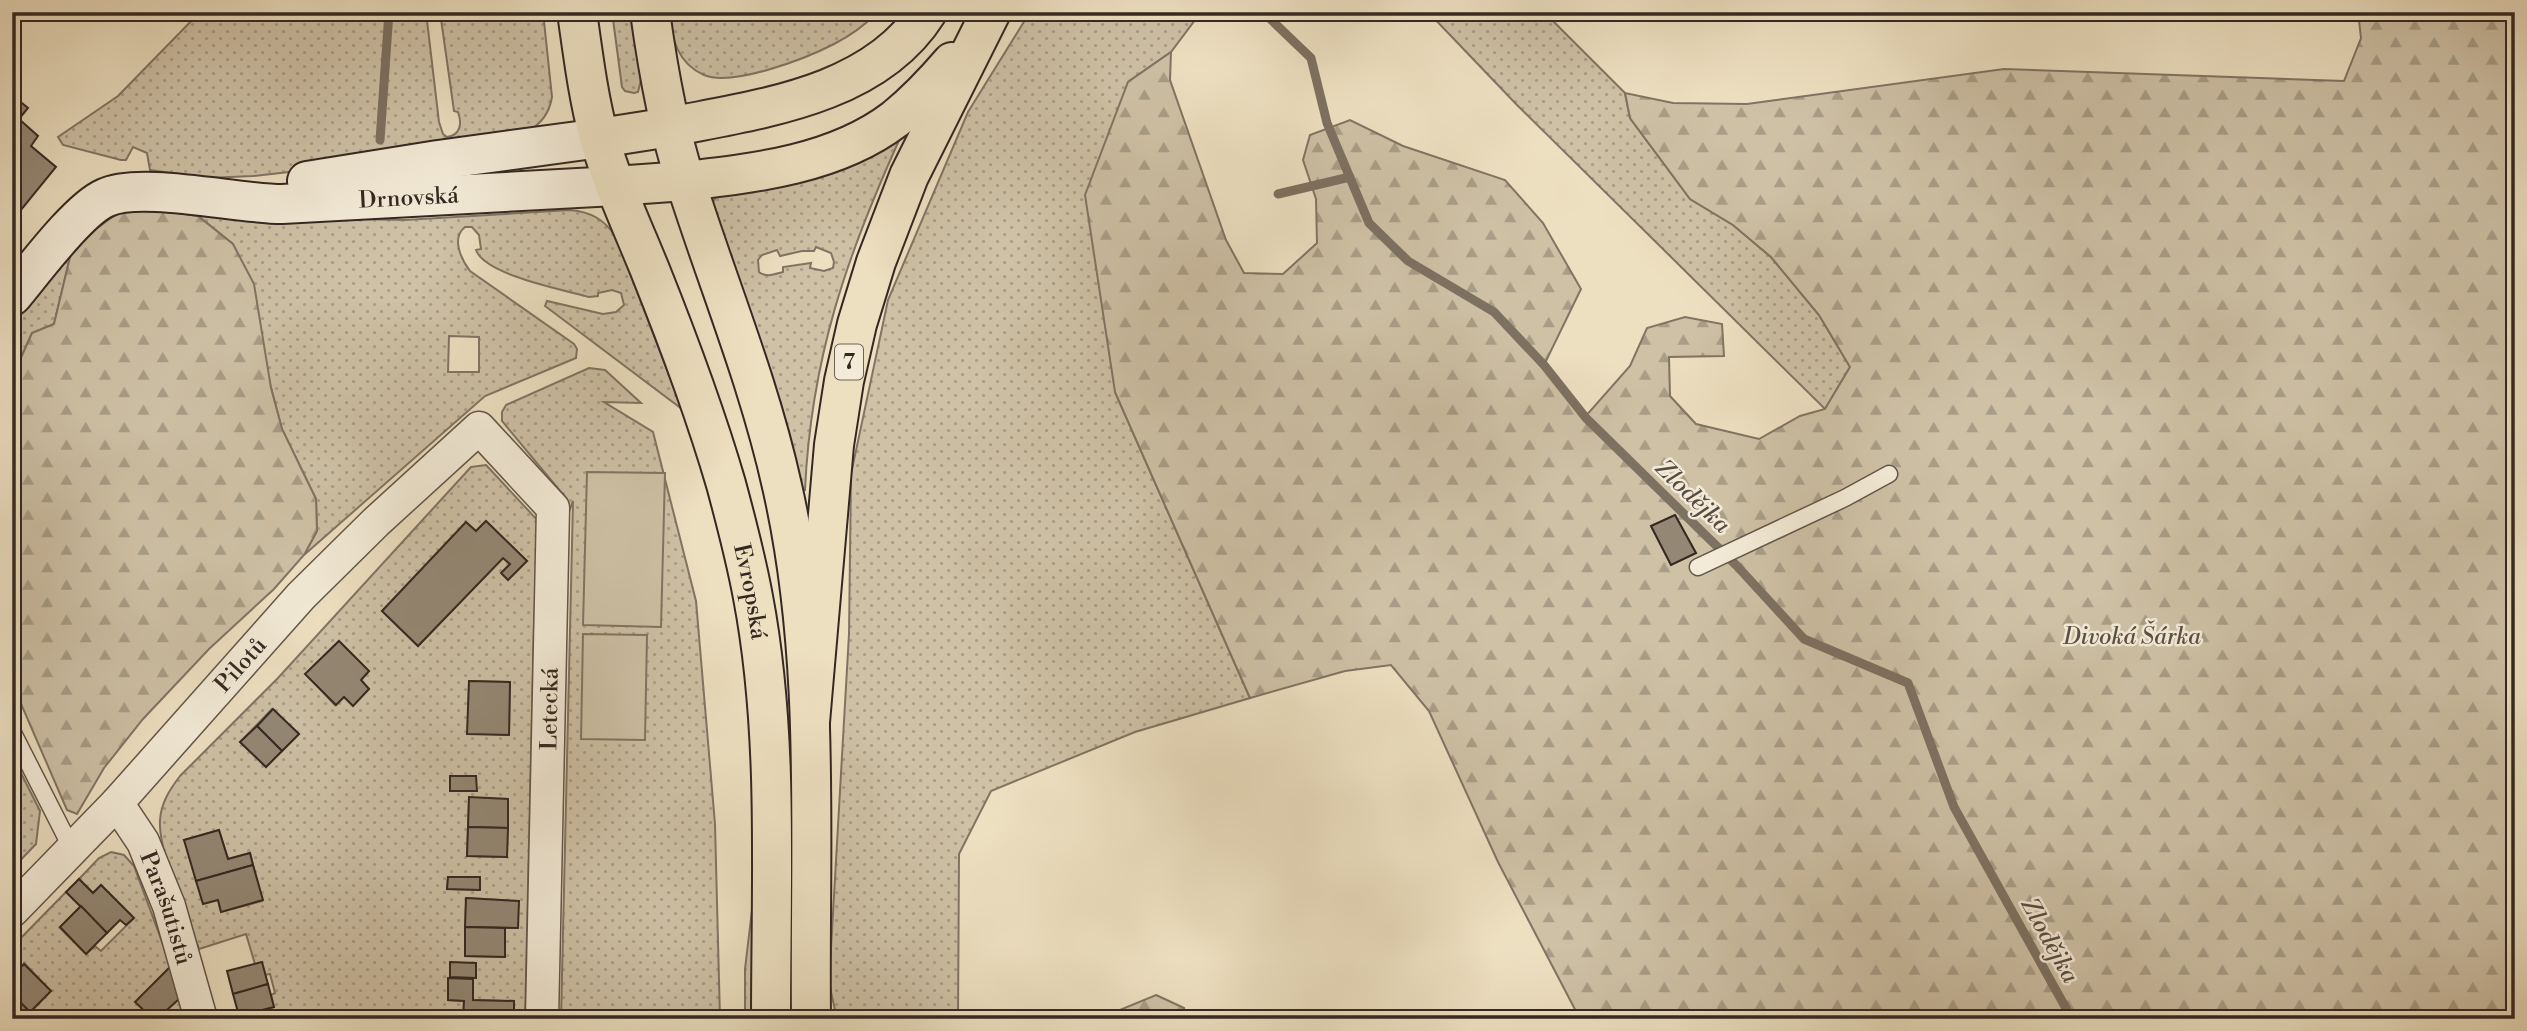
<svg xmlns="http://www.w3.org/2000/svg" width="2527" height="1031" viewBox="0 0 2527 1031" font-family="'Libre Bodoni',serif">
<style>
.grass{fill:url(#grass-dots);stroke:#817464;stroke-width:2;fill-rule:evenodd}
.forest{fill:url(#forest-firs);stroke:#817464;stroke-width:2;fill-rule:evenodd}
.pitch{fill:#cec1a6;stroke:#817464;stroke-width:2}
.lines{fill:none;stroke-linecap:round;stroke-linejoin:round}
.stream{stroke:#7d7161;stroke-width:9}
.building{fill:#948875;stroke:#342822;stroke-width:2}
.service-casing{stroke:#62564a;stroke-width:19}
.minor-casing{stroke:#62564a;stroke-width:35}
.secondary-casing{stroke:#342822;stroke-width:42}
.primary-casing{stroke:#342822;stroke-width:42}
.trunk-casing{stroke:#342822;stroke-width:42}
.motorway-casing{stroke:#342822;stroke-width:42}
.service{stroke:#f3ebd7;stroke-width:16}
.minor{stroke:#f3ebd7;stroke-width:32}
.secondary{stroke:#f3ebd7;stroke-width:38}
.primary{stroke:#ede0c1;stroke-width:38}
.trunk{stroke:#ede0c1;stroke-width:38}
.motorway{stroke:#ede0c1;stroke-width:38}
.labels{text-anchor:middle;stroke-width:5;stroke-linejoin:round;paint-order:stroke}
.shield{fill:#f3ebd7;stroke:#6d6258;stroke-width:2}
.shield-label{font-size:21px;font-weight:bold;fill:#342822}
.street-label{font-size:23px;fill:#342822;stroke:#f3ebd7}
.park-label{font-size:23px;font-style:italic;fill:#5a4e43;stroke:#f3ebd7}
.water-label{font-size:24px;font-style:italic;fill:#594c42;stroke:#f3ebd7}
</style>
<defs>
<pattern id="grass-dots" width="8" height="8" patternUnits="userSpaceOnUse" patternTransform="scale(1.75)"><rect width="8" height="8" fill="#cec1a6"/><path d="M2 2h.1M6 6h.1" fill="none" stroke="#a89d87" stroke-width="1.8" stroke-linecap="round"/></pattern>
<pattern id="forest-firs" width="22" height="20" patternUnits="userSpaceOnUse" patternTransform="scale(1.75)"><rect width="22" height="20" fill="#cec1a6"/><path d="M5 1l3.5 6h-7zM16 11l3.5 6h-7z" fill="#a89d87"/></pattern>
</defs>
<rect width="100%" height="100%" fill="#ede0c1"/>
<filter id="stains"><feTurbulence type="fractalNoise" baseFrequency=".00286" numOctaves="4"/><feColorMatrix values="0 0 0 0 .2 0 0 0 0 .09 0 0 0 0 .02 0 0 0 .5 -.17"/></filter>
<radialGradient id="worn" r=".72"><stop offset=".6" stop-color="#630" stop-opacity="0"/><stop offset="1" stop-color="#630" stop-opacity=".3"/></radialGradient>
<!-- grass -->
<g class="grass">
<path d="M200,12h226l13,110 4,12 4,3c14,-2 15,-14 11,-25l-4,-1 -14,-99h103l9,85c-3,17 -10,25 -24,35l-221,38 -54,6 -46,2 -57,-8 -3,-17 -14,-6 -7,13h-5l-58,-15 -5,-8 60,-41z"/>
<path d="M612,12h19l10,68 -3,12 -4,1 -9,-2 -3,-4z"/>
<path d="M669,12h209c-13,13 -28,24 -44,32 -27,14 -101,43 -130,31 -26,-11 -33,-37 -35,-63z"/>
<path d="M1030,12h171l-30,40 -43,30 -13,310 135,306 -115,34 -144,59 -32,63 -1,165h-121l-8,-36 20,-349 2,-160 37,-174 80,-188z"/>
<path d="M1428,12h116l81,81 5,25 60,81 43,26 38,32 48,58 31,52 -25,42 -308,-304z"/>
<path d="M901,136c-54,119 -90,222 -96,354h-4l-88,-288 3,-5 7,-4zM816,247l15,6 3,9 -1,6 -9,3 -14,-3 1,-5 -28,4v5c-8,2 -17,6 -24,0l-1,-12 4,-5 15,-5 3,6 22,-5h12z"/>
<path d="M570,210c21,2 34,9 46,27l66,172 -137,-103 2,-5 56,13 13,-2 8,-7 -3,-12 -9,-3 -14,3v3l-9,1c-25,-7 -104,-22 -113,-47l5,-1 -2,-14 -7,-8h-7c-14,11 -4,32 5,44l104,73 3,5 -1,9 -91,38 -181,159 13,-24 -1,-32 -34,-70 -49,-185 -35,-28 207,4zM449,336l30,1v35h-31z"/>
<path d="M71,253l-17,71 -22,9 -20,45v-56z"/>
<path d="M589,368l16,2 36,33 -37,-1 49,30 43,169 19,223 5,195h-159l12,-518 -3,8 -4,-11 -64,-77v-9l4,-7z"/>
<path d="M486,465l54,58 -6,98 -9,398h-11v-18l-41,-1v-21l-24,-1 -1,22 16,1 -1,18h-224v-3l35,-9 -3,-12 4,-2 -5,-19 -5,1 -10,-11 -9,-30 -47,15c-12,-33 -41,-97 -39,-129 1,-17 10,-31 20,-44l98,-98 193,-211zM486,521l41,40 -25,12 8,-9 -7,-6 -85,88 -36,-35 84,-88 10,8zM339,641l30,30 -8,9 8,9 -16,16 -9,-8 -9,8 -29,-31zM469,681l41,1 -1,53 -41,-2zM272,709l27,25 -33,33 -26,-25zM476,776v15h-26v-14zM469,798l39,1 -1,58 -40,-1zM219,830l9,29 22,-6 12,48 -41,11 -3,-12 -34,-60zM448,877h31v13l-32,-1zM466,898l52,3v27h-13v29l-40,-1z"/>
<path d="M12,755l28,56 -4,33 -24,25z"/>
<path d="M111,852l13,3 10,11 37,100 -35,36 17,17h-129l27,-28 -26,-27 -13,12v-29l54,-55 15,14 -21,22 26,26 9,-8 6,5 32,-32 -32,-34 -8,8 -14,-14 20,-21z"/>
<path d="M752,910v109h-7v-50z"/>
<path d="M179,999l4,20h-26z"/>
</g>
<!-- forest -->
<g class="forest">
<path d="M2358,12h157v1007h-935l-82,-157 -69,-151 -38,-46 -46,6 -95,27 -135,-306 -30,-197 43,-113 43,-30 -1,28 56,160 18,33 39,1 34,-31 -1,-44 -13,-39 7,-25 40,-15 53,26 102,34 38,43 38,66 -37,76 41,52 45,-51 17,-38 38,-11 37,7 2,32 -55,1 1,39 26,28 63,15 41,-23 25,-7 25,-42 -31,-52 -48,-58 -38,-32 -43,-26 -60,-81 -5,-25 48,10 74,1 257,-35 340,12 17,-43zM1675,515l21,38 -25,12 -20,-39z"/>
<path d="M144,208l54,8 35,28 21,40 17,104 11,41 34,70 1,32 -13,24 -30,34 -65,60 -66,70 -39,49 -27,46 -10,-4 -55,-127v-305l20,-45 22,-9 17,-71 25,-24 23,-17z"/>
<path d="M1156,995l28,13 1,11h-87z"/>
</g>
<!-- pitch -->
<g class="pitch">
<path d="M587,472l78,1 -4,154 -78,-2z"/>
<path d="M583,634l64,1 -2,105 -64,-1z"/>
</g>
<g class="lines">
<!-- stream -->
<g class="stream">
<path d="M1263,12l48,46 16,65 42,100 39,38 86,51 50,53 42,53 151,148 67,73 104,44 46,124 118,212"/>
<path d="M380,140l9,-128"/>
<path d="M1278,194l72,-17"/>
</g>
</g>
<!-- building -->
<g class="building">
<path d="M12,95l16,13 -9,11 19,17 -7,10 25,21 -44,54z"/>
<path d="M1675,515l21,38 -25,12 -20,-39z"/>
<path d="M486,521l41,40 -19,19 -7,-7 9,-9 -7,-6 -85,88 -36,-35 84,-89 10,9z"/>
<path d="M339,641l30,30 -8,9 8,9 -16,17 -9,-9 -8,8 -31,-31z"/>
<path d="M469,681l41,1 -1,53 -42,-1z"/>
<path d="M273,709l26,25 -17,17 -25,-25z"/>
<path d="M257,726l25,25 -16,16 -26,-25z"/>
<path d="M450,776h26l1,15h-27z"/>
<path d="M469,797l39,2v29l-40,-1z"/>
<path d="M468,827l40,1 -1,29 -40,-1z"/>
<path d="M219,830l9,29 22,-6 3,12 -57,16 -12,-41z"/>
<path d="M253,865l10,35 -42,12 -3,-12 -15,4 -7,-23z"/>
<path d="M448,877h32v13l-33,-1z"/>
<path d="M79,879l14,14 8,-8 33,33 -8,7 -6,-5 -13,13 -41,-41z"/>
<path d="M466,898l53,3 -1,27 -53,-1z"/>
<path d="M81,906l26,27 -21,21 -26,-27z"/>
<path d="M465,927l40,1v29l-40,-1z"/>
<path d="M262,962l6,22 -35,10 -6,-23z"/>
<path d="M450,962l26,1v15l-26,-1z"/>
<path d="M24,964l27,27 -21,21 -18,-18v-18z"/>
<path d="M171,966l8,33 -22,20h-4l-18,-17z"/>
<path d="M448,978l25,1v21l41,1v18h-51l1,-18 -16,-1z"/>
<path d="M268,984l6,23 -35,9 -6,-22z"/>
<path d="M12,994l18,18 -6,7h-12z"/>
</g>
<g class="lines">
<!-- service casing -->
<g class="service-casing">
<g id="service">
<path d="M1698,567l147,-69 44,-24"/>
<path d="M12,731l60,118"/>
</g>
</g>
<!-- minor casing -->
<g class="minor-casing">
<g id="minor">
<path id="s1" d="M117,803l26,39 26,64 32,113"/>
<path id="s2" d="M12,911l105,-108 184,-207 75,-74 103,-94 74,80 -11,511"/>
</g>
</g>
<!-- secondary casing -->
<g class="secondary-casing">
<g id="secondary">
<path d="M307,181l131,-21 162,-22"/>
<path id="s3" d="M12,296c21,-25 66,-86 93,-98 35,-17 133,6 177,6l333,-18"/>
</g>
</g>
<!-- primary casing -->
<g class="primary-casing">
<g id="primary">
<path id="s4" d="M577,12c6,42 11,84 22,125 13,46 33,89 51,133 28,70 55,142 76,214 10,37 20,75 27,113 26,136 18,284 18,422"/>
<path d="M650,12c8,58 18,116 36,171 32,101 73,199 96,303 40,175 27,355 29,533"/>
<path d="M600,138l70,-11"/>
<path d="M615,186l70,-5"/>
</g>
</g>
<!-- trunk casing -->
<g class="trunk-casing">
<g id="trunk">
<path d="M685,181c71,-8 151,-17 210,-62 21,-17 39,-36 57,-57"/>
<path d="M810,722l24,-277 10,-64 13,-57 19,-62 33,-86 82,-164"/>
</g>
</g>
<!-- motorway casing -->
<g class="motorway-casing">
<path id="motorway" d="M670,127c89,-18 204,-31 257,-115"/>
</g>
<!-- service -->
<use href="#service" class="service"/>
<!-- minor -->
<use href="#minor" class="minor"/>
<!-- secondary -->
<use href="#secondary" class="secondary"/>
<!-- primary -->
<use href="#primary" class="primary"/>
<!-- trunk -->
<use href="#trunk" class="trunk"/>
<!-- motorway -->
<use href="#motorway" class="motorway"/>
</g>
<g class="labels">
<!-- shield labels -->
<rect class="shield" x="835" y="344.5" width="28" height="35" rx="5"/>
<g class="shield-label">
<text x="849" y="369">7</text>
</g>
<!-- street labels -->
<g class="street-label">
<text dy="8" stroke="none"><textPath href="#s3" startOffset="441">Drnovská</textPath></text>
<text dy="8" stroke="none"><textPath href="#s4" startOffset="607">Evropská</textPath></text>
<text dy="8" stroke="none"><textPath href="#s2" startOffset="336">Pilotů</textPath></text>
<text transform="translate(549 709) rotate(-89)" y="8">Letecká</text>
<text dy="8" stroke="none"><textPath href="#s1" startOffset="117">Parašutistů</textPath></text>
</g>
<!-- park labels -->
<g class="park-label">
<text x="2132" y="644">Divoká Šárka</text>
</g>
<!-- water labels -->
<g class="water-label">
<text transform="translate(1693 496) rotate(44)" y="8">Zlodějka</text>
<text transform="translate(2050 940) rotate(61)" y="8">Zlodějka</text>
</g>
</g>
<!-- margin -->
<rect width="2527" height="1031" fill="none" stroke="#ede0c1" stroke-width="42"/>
<rect x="14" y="14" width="2499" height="1003" fill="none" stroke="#342822" stroke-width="3.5"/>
<rect x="21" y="21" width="2485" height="989" fill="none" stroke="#342822" stroke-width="2"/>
<rect width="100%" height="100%" filter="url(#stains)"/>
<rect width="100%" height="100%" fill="url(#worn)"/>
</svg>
